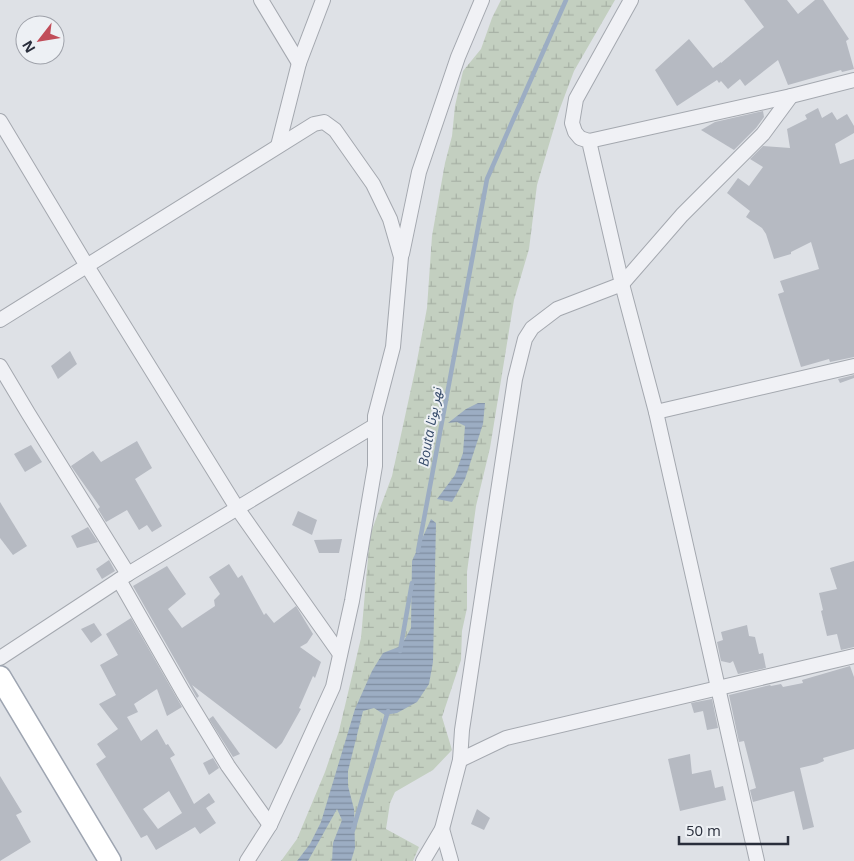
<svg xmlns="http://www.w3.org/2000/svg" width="854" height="861" viewBox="0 0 854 861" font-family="'Open Sans','Noto Sans Arabic',sans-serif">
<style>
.wetland{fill:url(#wetland-marsh)}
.water{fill:url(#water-rules)}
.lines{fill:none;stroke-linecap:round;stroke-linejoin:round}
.stream{stroke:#9cadc3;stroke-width:4.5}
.building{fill:#b6bac2;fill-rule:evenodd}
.street-casing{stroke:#a4a8af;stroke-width:16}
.primary-casing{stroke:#9ea5b1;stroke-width:24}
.street{stroke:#f0f1f5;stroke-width:14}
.primary{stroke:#fff;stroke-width:21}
.labels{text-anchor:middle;stroke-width:4;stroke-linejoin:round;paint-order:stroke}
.water-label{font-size:14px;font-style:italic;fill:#374c6b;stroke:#edf0f4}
</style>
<defs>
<pattern id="wetland-marsh" width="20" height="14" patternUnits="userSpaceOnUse" patternTransform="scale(1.25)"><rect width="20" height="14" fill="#c3cfc0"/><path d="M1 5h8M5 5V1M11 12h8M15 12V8" fill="none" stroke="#a8b2a6"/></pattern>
<pattern id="water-rules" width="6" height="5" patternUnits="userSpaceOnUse" patternTransform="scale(1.25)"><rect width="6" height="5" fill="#9cadc3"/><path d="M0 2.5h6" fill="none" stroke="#7f8da0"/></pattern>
</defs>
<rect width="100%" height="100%" fill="#dee1e6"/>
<!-- wetland -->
<path class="wetland" d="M501,0h114l-41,71 -15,40 -22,74 -8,64 -15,51 -24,148 -14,58 -9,66v36l-5,23 -1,29 -19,57 10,33 -19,20 -38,22 -5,11 -4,26 33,18 -6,14h-132l16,-22 28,-67 14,-41 22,-93 9,-103 22,-59 24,-110 11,-58 5,-72 13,-73 7,-27 3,-30 8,-35 18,-22 11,-31z"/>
<!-- water -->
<g class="water">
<path d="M478,403h7l-2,21 -18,55 -13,23 -15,-3 18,-24 8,-22 2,-27 -8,-4 -9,1 18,-14z"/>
<path d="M431,519l5,4 -3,139 -4,22 -12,18 -20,11 -12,2 -11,-7 -11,3 -15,60v15l6,23 1,39 -4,13h-19l1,-18 9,-23 -5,-11 -29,52h-11l13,-17 11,-22 34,-113 17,-38 11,-18 18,-7 10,-18 1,-67z"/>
</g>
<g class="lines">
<!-- stream -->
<g class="stream">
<path d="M418,551l69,-372 79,-179"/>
<path d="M400,651l12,-68"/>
<path d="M353,830l35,-119"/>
</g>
</g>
<!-- building -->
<g class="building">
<path d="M744,0h43l11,14 17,-14h8l26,39 -3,2 8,28 -12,3 -1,-2 -53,15 -10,-25 -33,26 -5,-7 -12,10 -7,-8 -2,2 -2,-3 -40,26 -22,-36 34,-31 24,29 8,-6v1l43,-36z"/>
<path d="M818,108l4,10 10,-6 5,8 10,-6 7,12v7l-19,11 5,20 14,-5v198l-24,5 -1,-3 -28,8 -23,-73 6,-2 -4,-11 39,-12 -8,-27 -20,10v2l-17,5 -8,-25 -4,-6 -16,-11 4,-6 -23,-18 11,-15 11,8 14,-19 -13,-8 13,-13 27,2 -3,-19 20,-10 -2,-4z"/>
<path d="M763,111l1,6 -8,11 -22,22 -33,-20 14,-8z"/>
<path d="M70,351l7,13 -19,15 -7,-13z"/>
<path d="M854,375v3l-14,5 -2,-4z"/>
<path d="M137,441l15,27 -17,11 27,47 -10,6 -5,-7 -8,5 -12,-20 -21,12 -8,-13 2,-2 -29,-41 22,-15 8,11z"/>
<path d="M31,445l11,17 -17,10 -11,-18z"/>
<path d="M0,502l27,44 -14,9 -13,-17z"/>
<path d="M298,511l19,9 -5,15 -20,-10z"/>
<path d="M88,527l10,15 -21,6 -6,-12z"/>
<path d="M342,539l-3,14h-20l-5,-13z"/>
<path d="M109,560l6,11 -13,8 -6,-10z"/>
<path d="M854,561v86l-13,3 -4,-16 -10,2 -6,-25 2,-1 -4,-17 18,-4 -7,-21z"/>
<path d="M229,564l9,14 4,-3 22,40 2,-2 8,10 22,-17 17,28 -6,9 -7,4 21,15 -6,16 -2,-2 -14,32 2,1 -19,34 -6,6 -84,-64 7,11 -2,2 -64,-112 34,-20 19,28 -18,15 14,19 33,-22 -1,-6 6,-6 -11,-17z"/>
<path d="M131,618l51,89 -15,9 -10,-27 -23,15 4,8 -11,5 14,24 16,-12 9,16 2,-1 7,11 -5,3 24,46 15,-11 6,9 -9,6 10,15 -16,11 -5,-7 -39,23 -9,-15 -6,3 -45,-74 10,-7 -9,-13 21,-15 -19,-25 17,-9 -16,-30 18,-10 -12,-21zM169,791l13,22 -24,16 -15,-20z"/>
<path d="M94,623l8,12 -11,8 -10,-14z"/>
<path d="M747,625l2,11 6,1 4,17 4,-1 3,15 -28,6 -5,-13 -3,2 -9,-2 -4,-19 6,-2 -2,-8z"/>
<path d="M850,666l4,11v72l-31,9 1,3 -7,3 -17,4 14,59 -11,3 -9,-39 -41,11 -3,-12 6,-2 -12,-47 -5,1 -10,-47 41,-10 1,1 10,-2 2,3 20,-4 -1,-3z"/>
<path d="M712,699l6,29 -11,2 -4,-19 -9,2 -3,-10z"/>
<path d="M213,716l27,38 -7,3 -24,-38z"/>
<path d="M690,754l2,20 19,-4 4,18 8,-2 3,14 -46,11 -12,-52z"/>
<path d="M213,758l6,10 -10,7 -6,-12z"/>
<path d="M0,776l22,36 -6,3 15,27 -31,19z"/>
<path d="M477,809l13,9 -6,12 -13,-6z"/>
</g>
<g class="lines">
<!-- street casing -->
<g class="street-casing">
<g id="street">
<path d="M261,0l38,63"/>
<path d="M631,0l-55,99 -4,24 3,9 5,6 9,3 33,143 34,128 101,449"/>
<path d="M0,121l87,145 150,242 103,146"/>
<path d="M589,141l202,-45 63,-16"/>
<path d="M278,146l21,-83 24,-63"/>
<path d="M402,254l17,-82 39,-115 24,-57"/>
<path d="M0,320l314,-196 10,-2 11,8 38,54 17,35 11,38 -8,90 -18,69v50l-23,135 -19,86 -63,138 -23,36"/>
<path d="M0,366l28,47 100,161"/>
<path d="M656,412l198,-46"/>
<path d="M119,580l64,112 45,74 42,59"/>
<path d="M0,658l128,-84 246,-148"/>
<path d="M460,760l46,-22 348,-82"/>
<path d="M442,829l9,32"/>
<path d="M423,861l19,-32 18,-69 2,-30 53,-351 10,-40 7,-11 25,-19 65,-25 60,-69 81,-81 28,-38"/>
</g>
</g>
<!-- primary casing -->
<g class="primary-casing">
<path id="primary" d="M0,677l110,184"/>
</g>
<!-- street -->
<use href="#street" class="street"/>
<!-- primary -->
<use href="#primary" class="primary"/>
</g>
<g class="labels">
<!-- water labels -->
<g class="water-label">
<text transform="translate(430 427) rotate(-80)" y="5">Bouta نهر بوتا</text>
</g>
</g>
<!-- north arrow -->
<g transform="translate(40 40) rotate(239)"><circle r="24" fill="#edf0f4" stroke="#9fa2aa"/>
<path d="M0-4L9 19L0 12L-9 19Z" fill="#c14d59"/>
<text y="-8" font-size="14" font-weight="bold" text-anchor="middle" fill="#292e3b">N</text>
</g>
<!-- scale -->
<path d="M679 836v8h109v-8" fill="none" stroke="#292e3b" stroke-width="2.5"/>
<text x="686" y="836" font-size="15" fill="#292e3b" stroke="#edf0f4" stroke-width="4" paint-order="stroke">50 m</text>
</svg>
